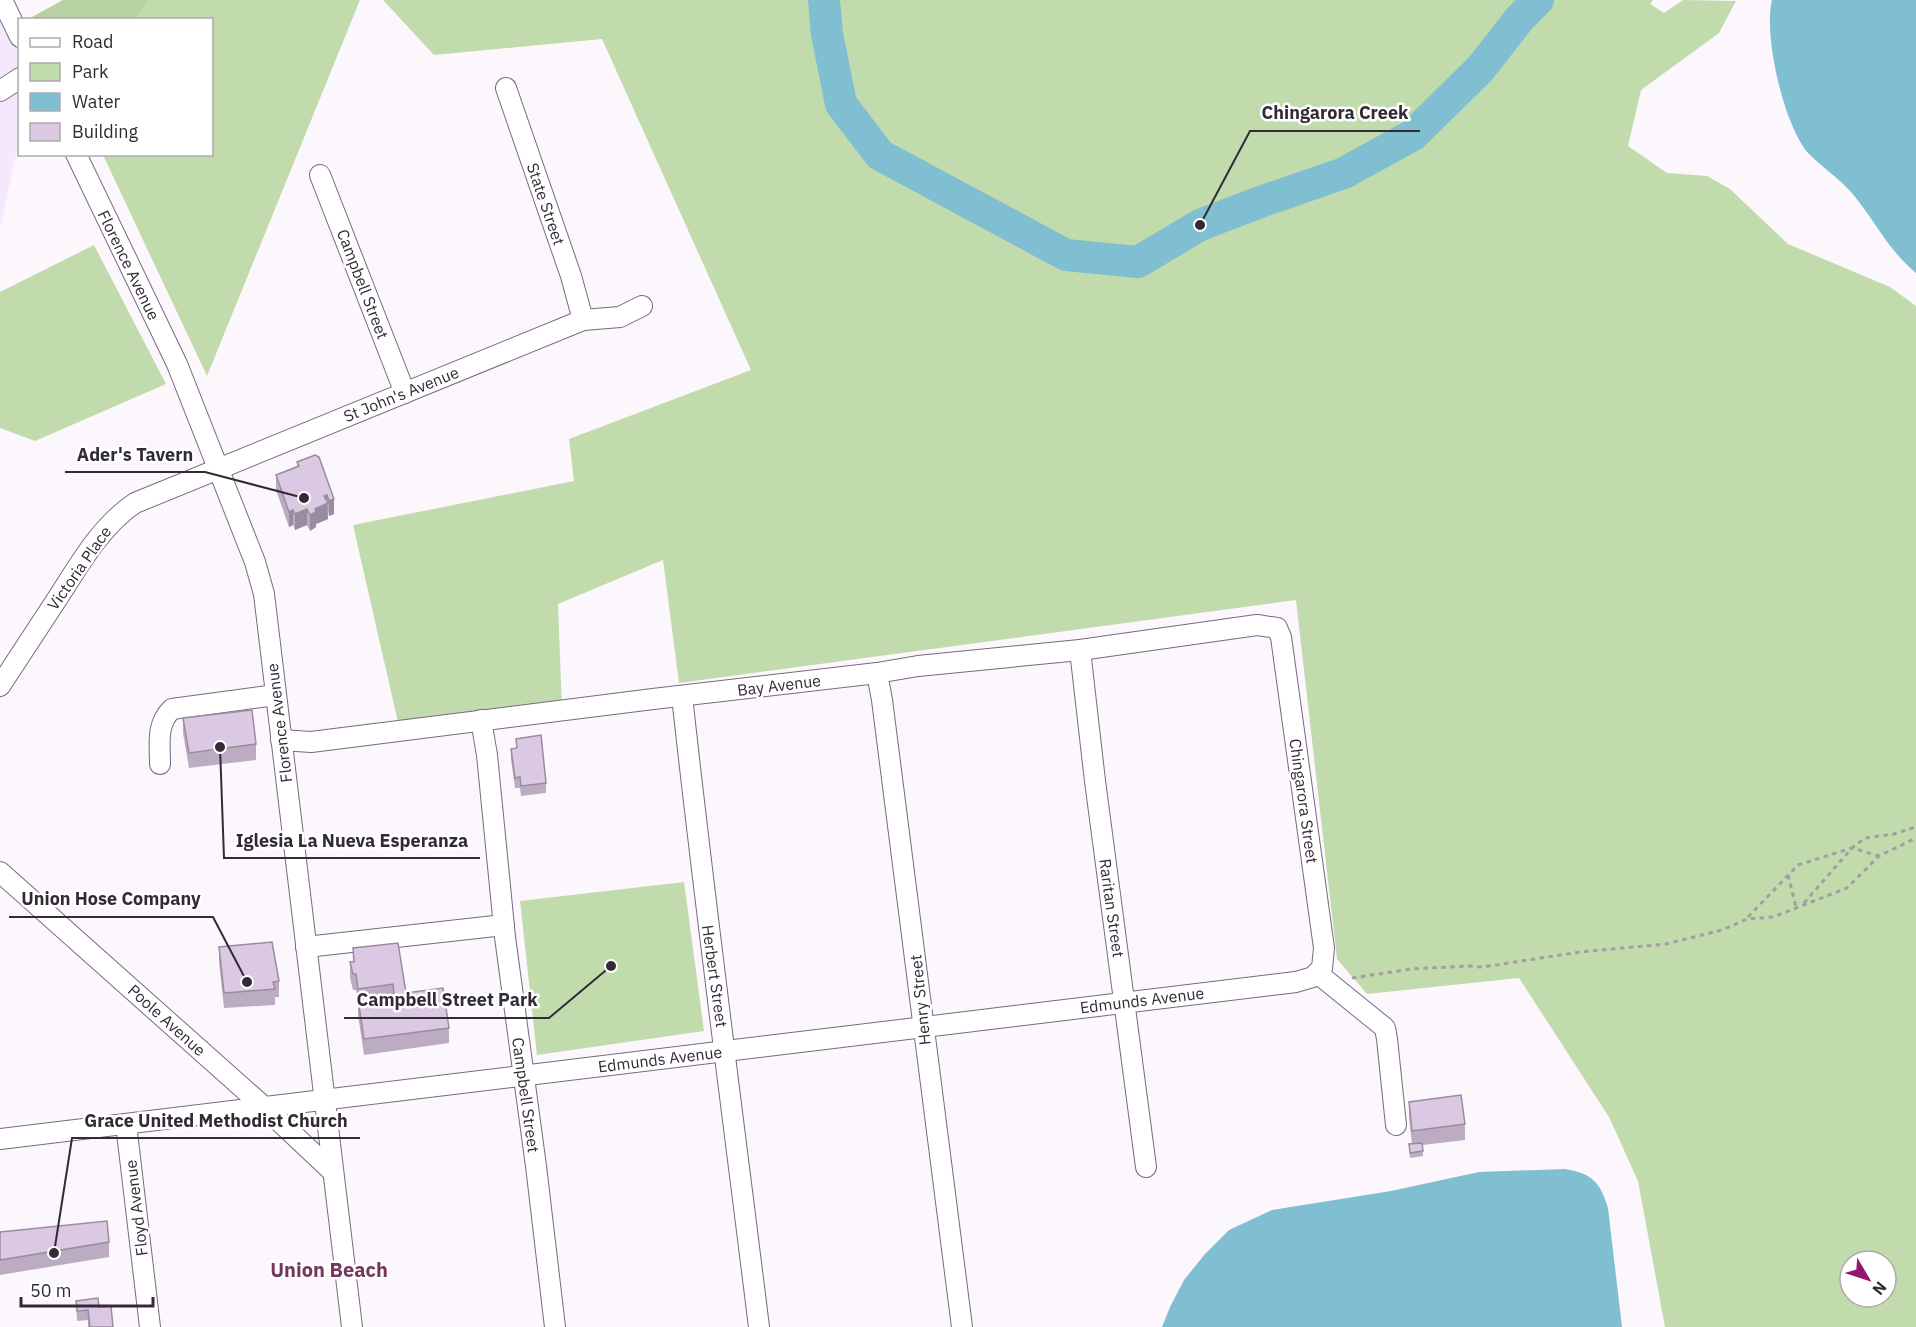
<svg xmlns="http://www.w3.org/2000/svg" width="1916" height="1327" viewBox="0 0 1916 1327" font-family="'IBM Plex Sans',sans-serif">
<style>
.built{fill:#f6e8fc}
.green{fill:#c2dbac;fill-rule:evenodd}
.forest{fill:#b8d1a2}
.water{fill:#80bed1}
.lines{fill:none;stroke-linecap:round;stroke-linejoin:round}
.river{stroke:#80bed1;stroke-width:32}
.minor-casing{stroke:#796880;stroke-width:22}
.path{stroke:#a39ea5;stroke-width:3;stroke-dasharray:4.5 4.5;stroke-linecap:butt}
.minor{stroke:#fff;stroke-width:20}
.wall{fill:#bcacc2}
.shaded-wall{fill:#998c9e}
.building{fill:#dbc8e2;stroke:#998c9e;stroke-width:1.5}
.labels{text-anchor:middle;stroke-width:5;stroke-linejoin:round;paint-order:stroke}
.street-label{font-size:16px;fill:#322b35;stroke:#fff}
.quarter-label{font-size:20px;font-weight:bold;fill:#75375e;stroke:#fff}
.leader{fill:none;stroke:#322b35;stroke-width:2}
.callout-dot{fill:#322b35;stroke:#fff;stroke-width:2}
.callout-label{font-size:18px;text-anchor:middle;font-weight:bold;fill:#322b35;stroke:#fff;stroke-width:5;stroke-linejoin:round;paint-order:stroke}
</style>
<rect width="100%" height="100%" fill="#fbf7fc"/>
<!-- built -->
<path class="built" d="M0,2l20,37 -1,103 -19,86z"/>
<!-- green -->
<g class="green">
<path d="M149,0h211l-153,376 -104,-221 109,-1v-134l-76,-1z"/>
<path d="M383,0h1270l-3,4 14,9 19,-13 53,1 -17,32 -78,57 -13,56 39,27 40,3 23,13 58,55 102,43 26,19v1021h-251l-27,-146 -29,-64 -90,-139 -152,16 -30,-35 -41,-359 -617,83 -16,-123 -105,44 4,106 -162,21 -47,-206 221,-44 -5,-42 182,-69 -149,-331 -168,16zM1850,1261h36v36h-36z"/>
<path d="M94,245l72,139 -131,57 -35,-13v-136z"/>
<path d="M684,882l20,149 -167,24 -17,-154z"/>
</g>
<!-- forest -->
<path class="forest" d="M63,0h86l-13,19h-102l-2,-2z"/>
<!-- water -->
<g class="water">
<path d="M1772,0h144v273c-26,-21 -40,-50 -60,-75 -13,-17 -32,-29 -47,-44 -25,-27 -46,-119 -37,-154z"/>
<path d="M1565,1169c28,5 35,13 43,39l14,119h-460l8,-20 14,-27 21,-26 24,-24 43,-20 119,-19 88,-19z"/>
</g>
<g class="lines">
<!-- river -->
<path class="river" d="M824,0l3,34 14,70 39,51 186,100 72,7 62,-37 63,-24 81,-28 69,-38 68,-67 39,-50 18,-18"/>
<!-- minor casing -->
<g class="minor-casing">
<g id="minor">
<path d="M2,0l18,37"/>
<path d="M506,88l65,188 12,44"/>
<path d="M0,91l20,-13"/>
<path d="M76,154l101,210 78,198 9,32 88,733"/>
<path d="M320,175l85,218"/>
<path d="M1080,650l15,131 51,386"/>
<path d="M877,673l5,27 80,627"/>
<path d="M0,686c20,-30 39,-60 59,-90 22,-34 42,-70 76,-93l448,-183 37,-3 22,-11"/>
<path d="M682,696c23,211 51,421 77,631"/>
<path d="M481,720l6,35 18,182 31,229 19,161"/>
<path d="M160,764c0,-20 -4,-40 12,-55l104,-14"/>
<path d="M0,872l264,235 68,64"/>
<path d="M306,947l198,-22"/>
<path d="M1317,973l68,55 2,11 9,86"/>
<path d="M126,1124l24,203"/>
<path d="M0,1139l1296,-157 17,-5 9,-9 2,-20 -43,-311 -4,-9 -20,-3 -177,25 -162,16 -41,7 -224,26 -342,43 -30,-2"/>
</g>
</g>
<!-- path -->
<g class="path">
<path d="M1788,875l8,32"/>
<path d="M1804,903l48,-55 13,-10 29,-4 22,-7"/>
<path d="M1748,917l50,-52 54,-17 27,8"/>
<path d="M1352,978l59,-9 56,-3 16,1 97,-15 86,-8 56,-14 25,-11 26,-2 74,-29 32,-32 37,-18"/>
</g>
<!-- minor -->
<use href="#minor" class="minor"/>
</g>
<!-- wall -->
<g class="wall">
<path d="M315,455l19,59 -5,2 -1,-4v7l-12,5v3l-6,4 -3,-6 -12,5 -2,-5 -4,2 -13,-37v-15l21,-8v-5z"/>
<path d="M183,718l73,26v16l-67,8 -6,-35z"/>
<path d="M516,739l30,44v10l-25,3 -1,-8h-5l-4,-29v-10l5,-1z"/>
<path d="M219,947l60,34v16h-4v8l-51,3 -5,-46z"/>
<path d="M353,948l96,80v15l-85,12 -6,-40v-11l-2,-14h-3l-3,-12v-16h3z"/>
<path d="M1409,1102l56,22v16l-42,5v11l-13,2 -1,-14h3l-3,-27z"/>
<path d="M0,1232l109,10v15l-109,18z"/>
<path d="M76,1301l23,6 14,20h-25v-7l-11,1z"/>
</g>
<!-- shaded-wall -->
<g class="shaded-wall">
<path d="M327,495l1,24 -12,5v3l-6,4v-16l14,-19z"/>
<path d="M334,499v15l-5,2v-15z"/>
<path d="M307,509v16l-12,5v-16z"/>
<path d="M293,510v15l-4,2v-15z"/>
</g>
<!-- building -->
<g class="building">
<path d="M315,455l4,2 15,42 -5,2 -2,-6 -3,1 4,7 -13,6 1,3 -6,3 -3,-6 -12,5 -2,-4 -4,2 -13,-37 23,-9 -2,-4z"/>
<path d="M252,710l4,34 -67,9 -6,-35z"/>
<path d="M541,735l5,48 -25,3 -1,-9 -5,1 -4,-29 6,-1 -1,-9z"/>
<path d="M272,942l7,39 -6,1 2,7 -51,4 -5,-46z"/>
<path d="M398,943l8,50 37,-5 6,40 -85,11 -6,-40 36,-5 -1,-10 -35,5 -2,-15h-3l-3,-12h4l-1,-14z"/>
<path d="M1461,1095l4,29 -53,7 -3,-29z"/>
<path d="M1422,1143l1,8 -13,2 -1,-9z"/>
<path d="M107,1221l2,21 -109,18v-28z"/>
<path d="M98,1298l1,9 12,-1 2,21h-23l-2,-17 -11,1 -1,-10z"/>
</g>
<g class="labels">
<!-- street labels -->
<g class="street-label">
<text transform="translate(546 204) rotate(71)" y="6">State Street</text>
<text transform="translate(129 265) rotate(64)" y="6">Florence Avenue</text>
<text transform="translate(363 284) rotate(69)" y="6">Campbell Street</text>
<text transform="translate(401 394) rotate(-22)" y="6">St John's Avenue</text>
<text transform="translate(79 568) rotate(-55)" y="6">Victoria Place</text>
<text transform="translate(779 685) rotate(-7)" y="6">Bay Avenue</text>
<text transform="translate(279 723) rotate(-97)" y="6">Florence Avenue</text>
<text transform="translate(1304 801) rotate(82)" y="6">Chingarora Street</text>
<text transform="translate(1112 908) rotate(82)" y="6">Raritan Street</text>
<text transform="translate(715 976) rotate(82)" y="6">Herbert Street</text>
<text transform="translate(920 1000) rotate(-96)" y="6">Henry Street</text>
<text transform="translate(1142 1000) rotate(-7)" y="6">Edmunds Avenue</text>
<text transform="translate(167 1020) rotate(42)" y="6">Poole Avenue</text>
<text transform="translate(660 1059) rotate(-7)" y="6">Edmunds Avenue</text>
<text transform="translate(526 1095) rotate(82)" y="6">Campbell Street</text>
<text transform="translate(136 1208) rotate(-97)" y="6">Floyd Avenue</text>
</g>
<!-- quarter labels -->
<g class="quarter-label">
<text x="329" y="1277">Union Beach</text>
</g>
</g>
<!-- callouts -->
<path class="leader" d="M1200 225L1250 131H1420M304 498L205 472H65M220 747L224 858H480M247 982L213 917H9M611 966L549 1018H344M54 1253L72 1138H360"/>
<g class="callout-dot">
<circle cx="1200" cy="225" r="6"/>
<circle cx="304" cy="498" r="6"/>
<circle cx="220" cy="747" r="6"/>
<circle cx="247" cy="982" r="6"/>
<circle cx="611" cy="966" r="6"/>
<circle cx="54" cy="1253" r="6"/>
</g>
<g class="callout-label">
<text x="1335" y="119">Chingarora Creek</text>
<text x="135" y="461">Ader's Tavern</text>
<text x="352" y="847">Iglesia La Nueva Esperanza</text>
<text x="111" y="905">Union Hose Company</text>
<text x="447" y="1006">Campbell Street Park</text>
<text x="216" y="1127">Grace United Methodist Church</text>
</g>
<!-- legend -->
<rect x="18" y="18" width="195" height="138" fill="#ffffff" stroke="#adaaae" stroke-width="1.5"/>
<rect x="30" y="38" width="30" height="9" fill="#ffffff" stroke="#adaaae" stroke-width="1.5"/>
<text x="72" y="48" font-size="18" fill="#322b35">Road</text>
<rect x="30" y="63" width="30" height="18" fill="#c2dbac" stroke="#adaaae" stroke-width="1.5"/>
<text x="72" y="78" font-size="18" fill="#322b35">Park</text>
<rect x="30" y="93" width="30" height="18" fill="#80bed1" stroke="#adaaae" stroke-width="1.5"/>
<text x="72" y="108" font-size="18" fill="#322b35">Water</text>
<rect x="30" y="123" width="30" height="18" fill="#dbc8e2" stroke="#adaaae" stroke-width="1.5"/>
<text x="72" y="138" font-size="18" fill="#322b35">Building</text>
<!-- north arrow -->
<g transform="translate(1868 1279) rotate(129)"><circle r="28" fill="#ffffff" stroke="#adaaae" stroke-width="1.5"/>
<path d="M0-4.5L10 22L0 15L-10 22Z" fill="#941670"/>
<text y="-9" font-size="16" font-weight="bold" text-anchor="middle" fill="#322b35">N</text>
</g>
<!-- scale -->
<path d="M21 1297v9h132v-9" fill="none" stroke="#322b35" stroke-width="3"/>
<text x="30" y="1297" font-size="18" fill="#322b35" stroke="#ffffff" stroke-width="4.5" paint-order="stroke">50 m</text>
</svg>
